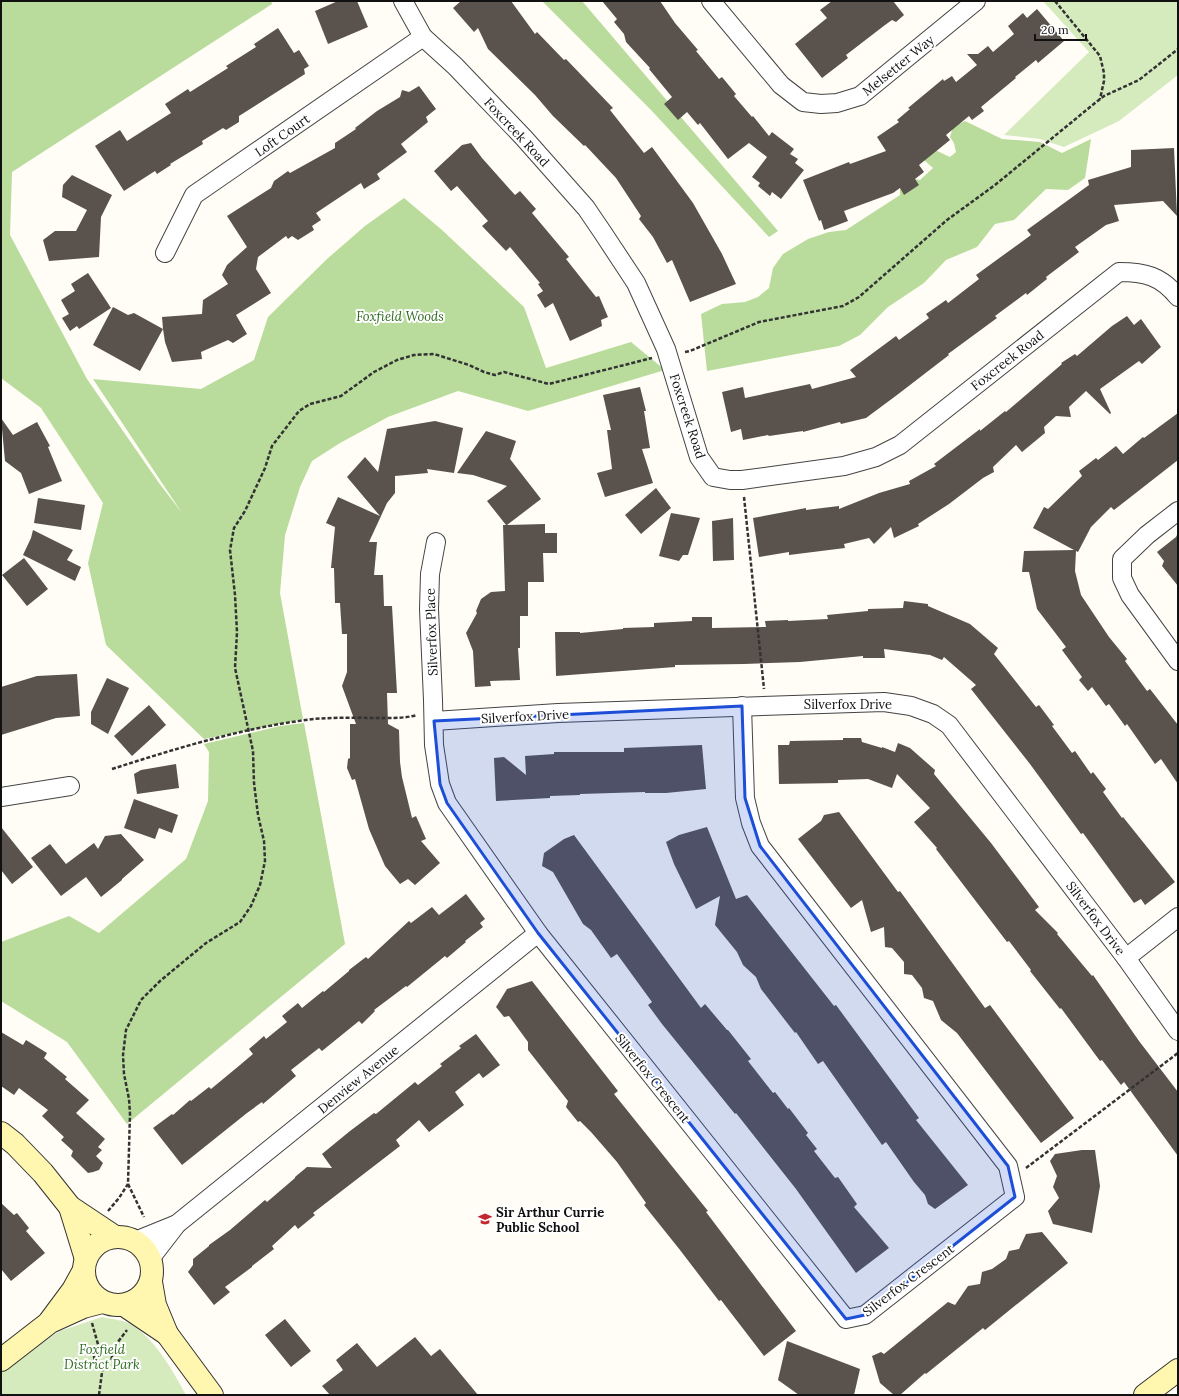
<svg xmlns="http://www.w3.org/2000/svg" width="1179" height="1396" viewBox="0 0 1179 1396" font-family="Lora,serif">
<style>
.green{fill:#d5ebbd}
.forest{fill:#b9dc9c}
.building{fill:#5a524d}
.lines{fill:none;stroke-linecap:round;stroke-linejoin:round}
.street-casing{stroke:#444;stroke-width:20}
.secondary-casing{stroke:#333;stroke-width:24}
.path{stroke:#333;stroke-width:2.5;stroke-dasharray:4 2;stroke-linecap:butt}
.street{stroke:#fff;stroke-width:18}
.secondary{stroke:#fff6b0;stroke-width:22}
.marked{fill:#1d4ed8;fill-opacity:0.2;stroke:#1d4ed8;stroke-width:3;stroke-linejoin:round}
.labels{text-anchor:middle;stroke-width:4;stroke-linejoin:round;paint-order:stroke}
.street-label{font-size:13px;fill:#111;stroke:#fff}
.park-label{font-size:13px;font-style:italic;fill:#2f6b1f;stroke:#fff}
.poi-label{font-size:13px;font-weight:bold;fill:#111;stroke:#fff;text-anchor:start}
</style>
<rect width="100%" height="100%" fill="#fffdf5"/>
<!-- green -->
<g class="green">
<path d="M1043,1h135v74l-59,46 -55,26 -24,-8 -36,-4 85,-83z"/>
<path d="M102,1317c9,2 22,3 30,8 24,15 41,46 54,70h-185v-24l3,-4 56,-36z"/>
</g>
<!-- forest -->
<g class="forest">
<path d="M1,1h270l1,3 -260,168 -2,63 77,144 72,104 23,30 -89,-134 108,10 53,-29 14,-43 59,-58 38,-33 39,-28 38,32 82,77 22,61 85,-26 34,28 -137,41 -70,-20 -70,26 -48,26 -28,18 -12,26 -15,48 -5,58 23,126 -99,20 -98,-94 -18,-82 15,-60 -62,-95 -40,-30z"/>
<path d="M542,1h40l196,230 -9,6 -118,-127z"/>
<path d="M965,121l37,18 38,3 22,11 29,-14 -6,39 -17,12 -22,-1 -32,31 -19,4 -18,23 -31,13 -22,23 -36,24 -28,28 -21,11 -132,25 -6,-57 21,-10 23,-2 13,-5 11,-9 4,-20 10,-14 25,-15 21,-7 17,-2 54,-35v-9l9,-8 11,2 13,-12 -9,-8 11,-10 15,7 6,-5 -2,-9 -4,-6 3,-10z"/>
<path d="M304,723l41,221 -218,180 -60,-82 -66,-41v-59l68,-26 30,17 87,-74 22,-58 1,-49 -5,-8 76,-18z"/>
</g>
<!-- building -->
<g class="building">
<path d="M338,1h19l11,26 -40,17 -13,-33z"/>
<path d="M461,1h50l24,33 2,-2 27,28 2,-1 47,49 -3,2 34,43 8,-6 41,56 29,51 14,30 -46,18 -18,-42 -5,3 -14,-26 -14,-18 2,-3 -25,-38 -31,-33 -1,1 -31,-30 -18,-21 -47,-46 -10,-21 -4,4 -21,-24z"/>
<path d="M602,1h58l15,22 23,27 -2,1 23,28 3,-2 14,17 -2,2 18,21 1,-1 16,20 3,-4 22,17 -4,5 8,5 -3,4 9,7 -23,29 -9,-7 -2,4 -12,-10 2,-3 -8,-6 15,-20 -18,-14 -21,16 -28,-36 -2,2 -11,-13 -9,8 -14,-16 8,-7 -23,-28 1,-1 -24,-26 -2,-8 -10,-12 3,-3z"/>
<path d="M832,1h61l11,14 -8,7 -4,-2 -7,5 -39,30 2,3 -26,20 -27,-34 32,-26 -7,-8z"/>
<path d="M1037,9l27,32 -26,22 -2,-3 -21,17 1,1 -35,29 3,4 -12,9 -3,-4 -23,19 4,5 -31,25 5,7 -9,7 4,6 -15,10 -4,-7 -7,5 -49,18 4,10 -24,9 -3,-10 -2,1 -16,-41 46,-18 1,2 36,-13 -9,-14 22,-15 -2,-2 13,-11 -2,-1 35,-29 1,2 8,-5 4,6 21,-17 -10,-11h11l10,-8 5,6 21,-18 -6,-8 15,-13 4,5z"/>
<path d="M278,28l16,25 5,-3 10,16 -5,3 1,5 -66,42v6l-13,8 -3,-2 -21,13 1,3 -33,20 1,1 -14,9 -2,-3 -31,20 -29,-45 25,-16 7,11 44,-28 -6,-9 23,-15 2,3 38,-24 -2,-2 30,-19 -2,-3z"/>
<path d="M419,86l17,23 -10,8 2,5 -27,22 6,8 -30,22 3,5 -16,10 -3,-6 -45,30 5,7 -9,6 2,4 -16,10 -6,-4 -4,3 -2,-3 -28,21 -2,12 15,24 -35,22 11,19 -14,9 -5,-3 -27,12 1,7 -30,3 -7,-20 -2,-13 -23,42 -47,-26 20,-38 15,8 6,-2 29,16 -1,-12 40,-3 1,-14 25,-16 -6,-9 5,-10 20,-18 -20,-31 44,-28 3,-7 14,-10 2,2 45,-25v-5l21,-14 -1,-1 22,-17 23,-14 2,-7 7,2z"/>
<path d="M471,143l11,15 33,37 5,-4 16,18 -4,4 37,44 -3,2 30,38 3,-1 9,21 -7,3 1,6 -32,15 -17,-38 -8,5 -8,-13 6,-4 -5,-7 2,-1 -30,-36 -4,4 -24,-25 6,-5 -31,-35 -6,5 -17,-20 28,-26z"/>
<path d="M1174,148l3,68 -14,-15 -49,4 5,16 -13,4 -31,22 4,5 -33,25 1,2 -20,16 -1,-2 -31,23 2,2 -49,36 1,1 -52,40 -31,23 -25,6 -1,-2 -37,10v-1l-34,5 -1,-1 -25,5 -2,-11 -10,3 -9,-40 21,-5 2,11 65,-14 2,5 44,-12 -6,-7 46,-34 3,4 30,-22 -3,-4 20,-14 2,3 31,-24 -3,-4 55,-40 -4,-5 62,-45 -1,-5 43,-13v-17z"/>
<path d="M72,175l40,20 -11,22 -2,40 -50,4 -6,-21 12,-9h21l11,-21 -25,-13 1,-12z"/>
<path d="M88,273l23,35 -32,21 -2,-3 -7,5 -8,-13 7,-4 -8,-14 14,-9 -4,-7z"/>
<path d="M1127,316l7,9 7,-6 20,28 -19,17 -3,-3 -39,28 11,24 -1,1 -24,-23 -17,16 2,10 -15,-1 -12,11 1,6 -23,19 -6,-7 -23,22 1,5 -11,6 -34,26 -31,20 1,2 -25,12 -3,-11 -17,17 -5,-6 -25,6 1,4 -56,7v-3l-30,5 -6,-39 53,-10v2l33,-4v3l40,-16 31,-9 -1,-3 27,-15 -2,-2 46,-35v2l25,-20 1,1 56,-48 -1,-1 14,-9 2,2 35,-30z"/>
<path d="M640,387l6,24h-2l6,37 -8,1 11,34 -48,14 -8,-24 15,-4 -5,-39h4l-8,-35z"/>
<path d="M1178,413v47l-64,50 -3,-3 -20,20 -13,25 -2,-1 -1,20 6,24 28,42 18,22 -2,2 22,30 3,-2 28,36v59l-17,-25 -6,5 -28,-40 -2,2 -16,-22 -3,2 -14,-19 -4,4 -9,-11 3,-3 -20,-27 4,-3 -29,-38 -8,-37h-7l2,-21 50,-1 -41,-22 11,-21 4,2 34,-33 -3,-5 17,-13 2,2 18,-14 7,8 20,-17 1,1z"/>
<path d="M1,418l12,17 24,-13 13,24 -2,1 14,34 -33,13 -8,-21 -16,-12z"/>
<path d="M435,421l28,7 -9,45 -27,-4 1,4 -33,3v17l-8,10 -18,39h8l-3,33h9l1,31h8l5,87h-10l1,31 11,6 1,32 2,15 10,41 4,-2 10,23 -5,2 19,22 -25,22 -7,-6 -8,5 -15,-18 -16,-37 -14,-50 -3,1 -5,-12 1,-9 2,-1v-34h6l-14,-38 5,-14v-38h-5l-2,-31h-5l-1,-35h-3l4,-41 -9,-4 12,-26 42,19 -33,-39 18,-20 13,15 9,-43z"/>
<path d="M486,431l30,10 -6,18 31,40 -34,26 38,-1v9h12v20h-14l1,29h-16v34h-8v32h-2l2,32 -30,1 1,5 -16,1 -2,-36 -7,-18 11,-20 -1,-2 5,-12 10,-7 14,-1 -2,-66h3l-19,-24 20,-15 -34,-11 -16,-2z"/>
<path d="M656,488l15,20 -30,26 -16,-19z"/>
<path d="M38,498l47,7 -4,25 -47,-7z"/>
<path d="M671,513l29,5 -12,37h-5l-4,6 -20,-5z"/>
<path d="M733,518l1,42 -21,1 -1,-40z"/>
<path d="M33,530l40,20 -6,10 14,7 -6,14 -52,-26 8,-17z"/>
<path d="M1178,533v53l-16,-20 2,-5 -7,-9 19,-15z"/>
<path d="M24,558l24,31 -21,17 -25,-31z"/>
<path d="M904,601l24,3v2l42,18 28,24 -4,6 42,53 3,-2 15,20 -2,1 20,27 3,-2 16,23 2,-2 13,17 -3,3 19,26 1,-1 52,65 -30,23 -4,-6 -7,4 -51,-70 -2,1 -51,-70 -59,-75 5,-4 -32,-28 -2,3 -12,-5 -46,-6 1,9h-22v-2l-63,6 -56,2 -69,1v2l-119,9 -1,-44h25v1l43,-4v-1l31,-1v-4l38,-2v-4h20v11l54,-1 -1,-6 23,-1v1l40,-2 -1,-4 41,-4v-2l35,-1z"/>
<path d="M77,674l3,42 -24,2 -55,17v-48l36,-11z"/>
<path d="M107,678l22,10 -21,46 -17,-10v-12z"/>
<path d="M149,705l17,20 -34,31 -18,-20z"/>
<path d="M843,738h18l1,4 20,6v-1l13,5 3,-9 12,5 25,22 -1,4 57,69 48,64 -4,3 23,23 -1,1 35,42 1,-1 46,66 39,51v64l-54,-74 -3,3 -19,-25 -2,1 -39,-53 -1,1 -30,-38 1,-1 -22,-29 -2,1 -71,-93 1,-1 -23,-26 16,-14 -33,-34 -5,14 -24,-9 -30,1v3l-59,1 -1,-39h11l1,-4 53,-1z"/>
<path d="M702,745l4,44 -40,4h-21v-1l-65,2v1l-30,1v2l-54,3 -2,-43 10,-1 22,18 -1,-19 29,-2v-2h70v-4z"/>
<path d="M176,764l3,24 -42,6 -3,-20 7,-4z"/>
<path d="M134,799l44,16 -6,18 -13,-5 -4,11 -31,-11z"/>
<path d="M839,812l59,80 2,-1 85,117 5,-3 84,113 -33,25 -84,-110 -16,-13 -8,-19 -9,-3 -2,-10 -10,-13 -8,-1v-12l-12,-14 -7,-1 -1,-20 -13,5 -9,-32 -11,8 -53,-69 23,-18 3,-6z"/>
<path d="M1,827l32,40 -21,17 -11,-14z"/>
<path d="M707,827l29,72 11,-4 87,111 2,-1 83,113 -3,2 52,65 -33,24 -7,-5 -3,-9 -11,-13 -28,-40 -4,3 -59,-84 -5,3 -22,-32 -1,1 -34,-44 -5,-12 -13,-12 -6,-13 -22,-27 5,-29 -24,13 -22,-45 -8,-22 13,-7z"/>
<path d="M121,834l23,26 -22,19v1l-21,17 -15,-20 -25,19 -30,-38 19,-14 16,20 28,-21 4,6 7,-13z"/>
<path d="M574,835l127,173 4,-4 22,26h1l23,29 -3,2 25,32 2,-1 13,17 1,-1 19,25 -2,2 11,14 -3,2 21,27 3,-1 19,27 -3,3 35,41 -33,25 -60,-84 -60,-76 -1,1 -73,-90 -14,-19 4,-3 -35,-48 -6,4 -20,-28 -8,-6 -30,-52 -11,-6 2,-13 20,-14z"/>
<path d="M466,894l19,25 -5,4 3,4 -18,14 1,1 -19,16 -2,-2 -38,31 -1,-1 -32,24 1,1 -13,13 -3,-3 -37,30 -3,-3 -28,22 5,6 -33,28 -1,-2 -15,11 -65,52 -29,-37 19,-14 1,1 17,-15 1,1 18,-14 2,2 29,-24 13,-11 -4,-5 15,-13 2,3 21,-17 -5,-6 16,-13 4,5 21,-17 1,1 25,-21v-1l17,-13 2,2 41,-38 2,2 21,-16 7,8z"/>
<path d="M532,981l86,110 -4,3 94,117 -2,1 90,119 -32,25 -43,-56 -2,1 -39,-51 -36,-45 2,-2 -29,-41 -26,-30 -11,-11 -2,1 -12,-15 2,-6 -40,-51v-8l-19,-26 -5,1 -8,-10 11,-18z"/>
<path d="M1,1032l22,13 3,-5 21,13 -3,5 23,19 -2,2 24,21 -13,13 29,26 -7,8 4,3 -6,6 7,7 -4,7 -6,2 -5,1 -17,-17 2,-5 -12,-11 3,-3 -22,-21 6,-6 -29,-22 -5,7 -13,-9z"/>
<path d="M476,1034l24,31 -17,13 -4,-5 -24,19 9,13 -35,27 -10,-12 -23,20 4,6 -87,67 2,2 -17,14 -3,-4 -23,21 2,3 -22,17v1l-27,20 5,5 -16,13 -26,-33 5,-7v-6l16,-13v-1l21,-15 35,-30 2,2 28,-24v-1l12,-10 25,1 -10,-14 28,-23 24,-18 2,1 39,-32 3,3 24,-19 -2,-2 21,-16 -2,-2z"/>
<path d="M1082,1150h13l5,36 -8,47 -39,-9 -5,-13 11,-13 -6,-11 4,-11 -7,-15 5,-7z"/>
<path d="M1,1203l13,12 3,-2 12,15 -3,3 19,22 -34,28 -10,-12z"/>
<path d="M1042,1232l26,31 -83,67 -2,-2 -57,46 -1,-1 -25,22h-6l-14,-12 -8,-27 9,-4 3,2 64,-52 7,3 13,-19 12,-2 2,-12 10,-3 14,-10 3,-8 10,-2 7,-15z"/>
<path d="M285,1319l26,32 -20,16 -26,-32z"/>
<path d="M415,1337l16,19 9,-7 38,46h-148l-8,-9 21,-16 -7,-10 21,-17 20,24z"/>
<path d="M787,1341l73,28 -6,26h-55l-21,-15z"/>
</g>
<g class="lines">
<!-- street casing -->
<g class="street-casing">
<g id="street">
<path d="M403,1l20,36 32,29 69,72 62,70 17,25 33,50 30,66 33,108 14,20 17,3h12l102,-14 32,-9 24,-12 219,-173c26,0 42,4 59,25"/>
<path d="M711,1l70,84 22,17 18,2 16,-1 23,-7 116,-95"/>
<path d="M165,253l29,-58 229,-158"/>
<path d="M1178,511l-31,24 -25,24v19l8,17 48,66"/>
<path d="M436,542l-6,32 -1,35 4,91 1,45 6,39 7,19 91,130 308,386 19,-4 150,-118 -7,-31 -248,-320 -9,-23 -6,-25 -3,-92"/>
<path d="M434,721l124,-8 326,-11 27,4 22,8 16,11 177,233 52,73"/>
<path d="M1,797l69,-11"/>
<path d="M1126,958l52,-41"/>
<path d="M135,1241l42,-17"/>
<path d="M150,1259l27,-35 361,-291"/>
</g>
</g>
<!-- secondary casing -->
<g class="secondary-casing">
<g id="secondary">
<path d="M1,1133l14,11 28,29 27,34 45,30"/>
<path d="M70,1207l16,52"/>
<circle cx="118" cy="1271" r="34"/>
<path d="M151,1282l4,23 12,29 45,61"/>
<path d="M124,1305l43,29"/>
<path d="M50,1321l23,-31 11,-20"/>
<path d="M1,1360l49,-38 33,-15 19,-5"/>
<path d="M1145,1395l33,-25"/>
</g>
</g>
<!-- path -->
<g class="path">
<path d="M1055,1l45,55 4,17v8l-4,18"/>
<path d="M685,352l5,-1 69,-29 84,-16 16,-9 88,-77 48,-35 100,-82 9,-7 35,-16 39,-31"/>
<path d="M744,497l20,192"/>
<path d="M112,769c66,-21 133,-42 202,-50 23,-2 47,-1 70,-1 11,0 22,0 33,-3"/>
<path d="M1026,1168l152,-115"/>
<path d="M128,1184l16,33"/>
<path d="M108,1211l11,-13 9,-14 2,-70 -1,-15 -5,-25 -1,-19 3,-25 15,-30 19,-19 46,-38 34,-21 11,-16 9,-21 5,-24 -1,-20 -6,-26 -4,-32 -1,-32 -18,-83 2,-36 -2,-37 -5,-45 4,-22 11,-17 20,-43 7,-22 27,-35 11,-7 31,-8 33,-24 23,-12 17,-5 20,-1 35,11 15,7 11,3 9,-3 45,12 103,-26"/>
<path d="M92,1323l7,25"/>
<circle cx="103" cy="1356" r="9"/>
<path d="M111,1351l16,-21"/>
<path d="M99,1395l4,-30"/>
</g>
<!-- street -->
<use href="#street" class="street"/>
<!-- secondary -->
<use href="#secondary" class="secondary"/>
</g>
<!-- marked area -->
<path class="marked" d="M742,706l3,92 15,48 248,320 7,31 -150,118 -19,4 -308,-386 -91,-130 -7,-19 -6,-63z"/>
<!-- icons -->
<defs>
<g id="school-bare" transform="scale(1.08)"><path d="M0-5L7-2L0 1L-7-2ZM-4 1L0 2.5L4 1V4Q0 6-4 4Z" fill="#c4262e" stroke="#fff" stroke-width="2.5" paint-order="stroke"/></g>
</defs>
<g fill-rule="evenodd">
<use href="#school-bare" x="485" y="1219"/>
</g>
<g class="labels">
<!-- street labels -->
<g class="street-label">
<text transform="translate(898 65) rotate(-39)" y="5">Melsetter Way</text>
<text transform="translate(517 132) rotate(47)" y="5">Foxcreek Road</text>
<text transform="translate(282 135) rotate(-35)" y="5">Loft Court</text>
<text transform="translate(1007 360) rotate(-38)" y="5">Foxcreek Road</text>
<text transform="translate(688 416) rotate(72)" y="5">Foxcreek Road</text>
<text transform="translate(431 632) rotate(-92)" y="5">Silverfox Place</text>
<text x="848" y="709">Silverfox Drive</text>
<text transform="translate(525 716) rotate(-3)" y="5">Silverfox Drive</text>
<text transform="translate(1096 918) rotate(53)" y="5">Silverfox Drive</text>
<text transform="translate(653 1078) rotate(51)" y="5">Silverfox Crescent</text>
<text transform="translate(358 1079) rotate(-39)" y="5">Denview Avenue</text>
<text transform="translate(908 1280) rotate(-37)" y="5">Silverfox Crescent</text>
</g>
<!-- park labels -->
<g class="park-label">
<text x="400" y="321">Foxfield Woods</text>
<text x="102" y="1354">Foxfield<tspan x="102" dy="15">District Park</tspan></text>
</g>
<!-- poi labels -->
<g class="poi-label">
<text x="496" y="1217">Sir Arthur Currie<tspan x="496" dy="15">Public School</tspan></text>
</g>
</g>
<!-- border -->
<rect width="1179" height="1396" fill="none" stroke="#111111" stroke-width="4"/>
<!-- scale -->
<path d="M1035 34v6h51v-6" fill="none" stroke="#111111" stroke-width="2"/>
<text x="1041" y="34" font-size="12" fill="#111111" stroke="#ffffff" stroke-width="3" paint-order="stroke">20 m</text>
</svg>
